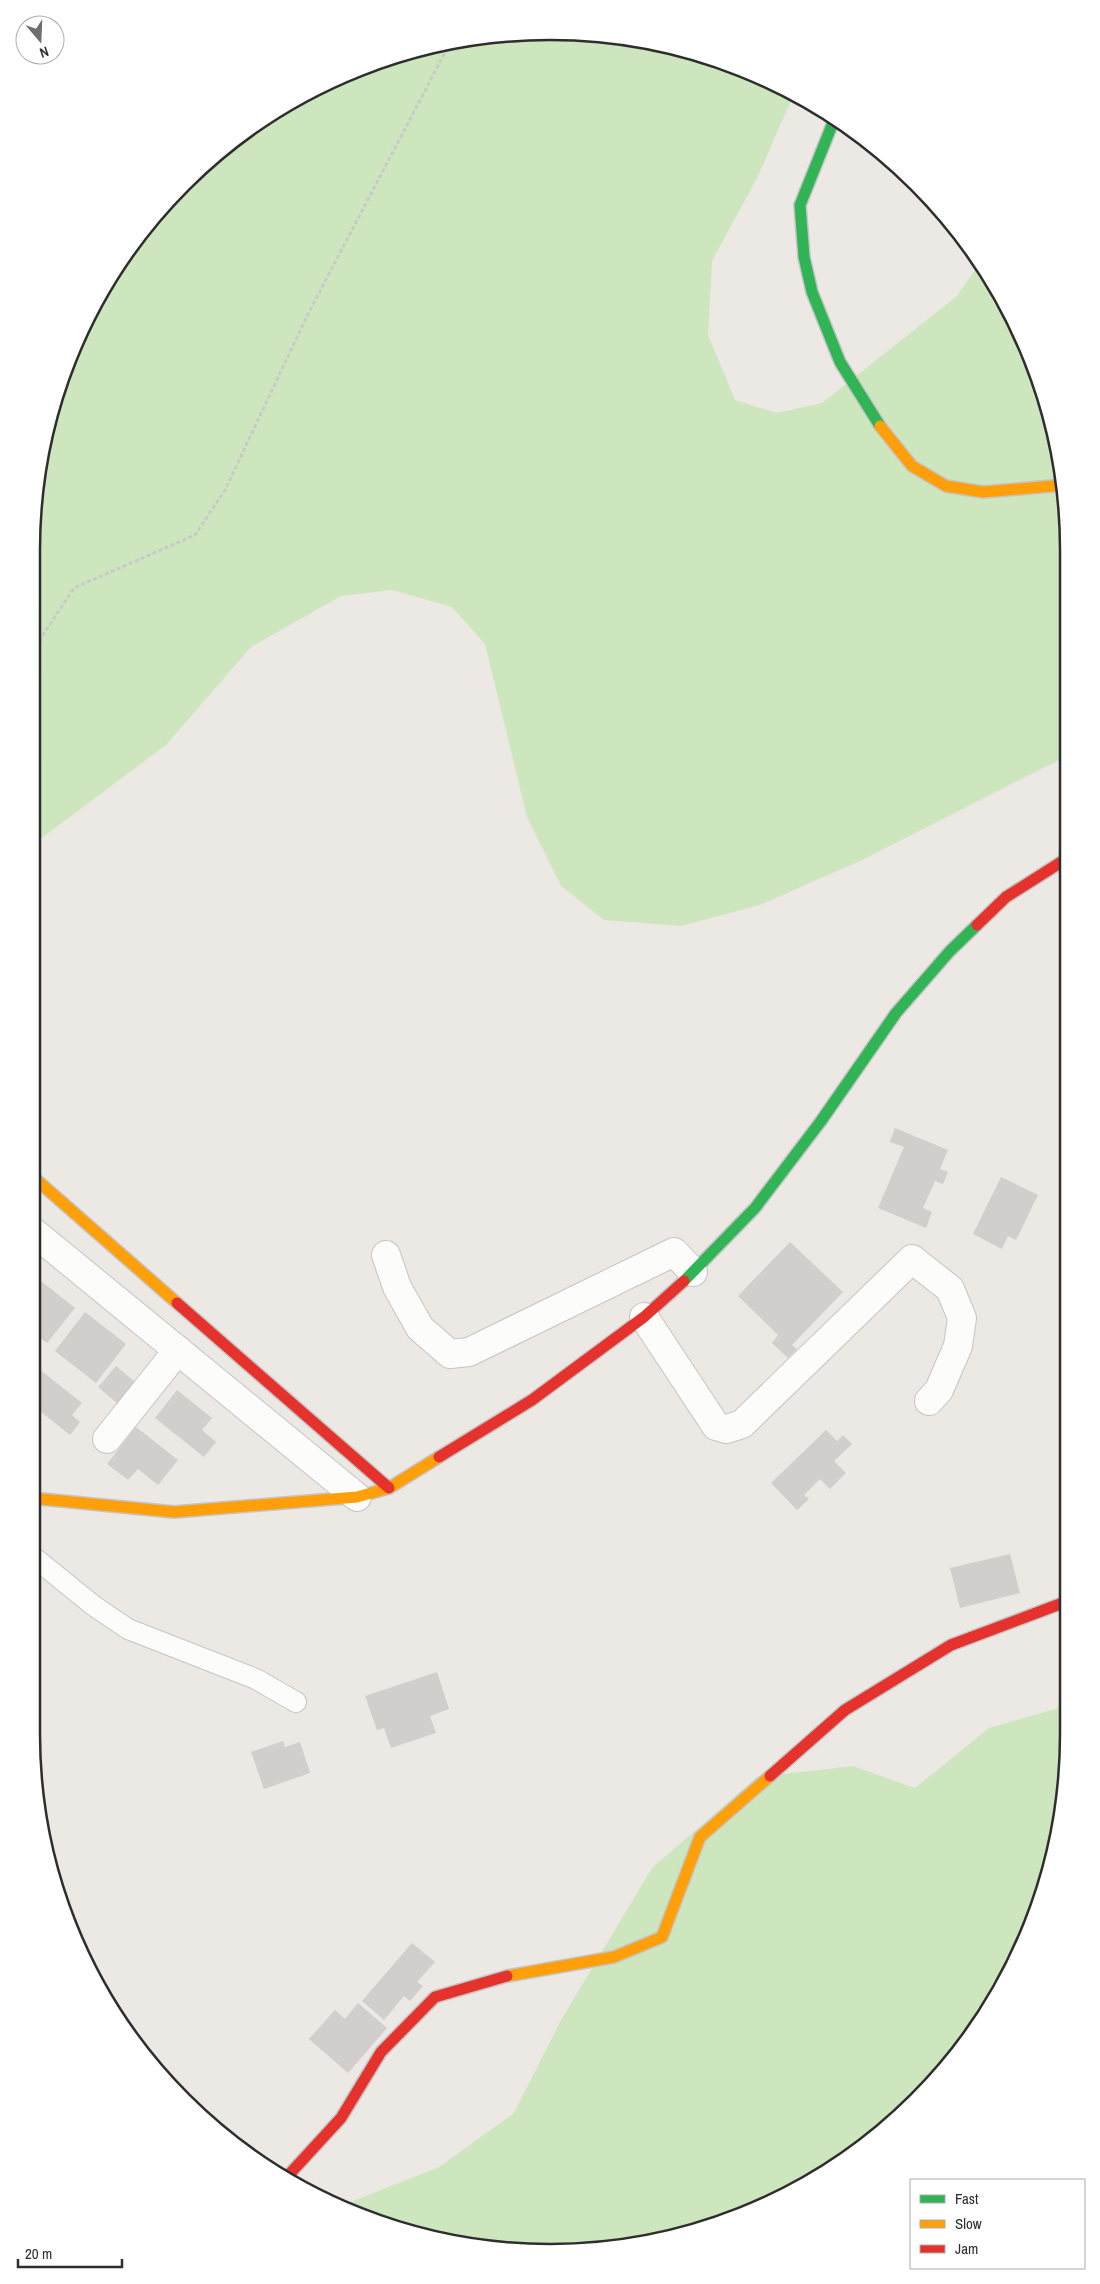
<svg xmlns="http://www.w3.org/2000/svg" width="1100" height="2284" viewBox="0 0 1100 2284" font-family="'Archivo Narrow',sans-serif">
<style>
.green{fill:#cee6be}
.building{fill:#d1cecb}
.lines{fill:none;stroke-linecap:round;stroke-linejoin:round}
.lane-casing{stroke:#c5c4c5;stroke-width:22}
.street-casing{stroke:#c5c4c5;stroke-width:30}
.fast-casing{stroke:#c5c4c5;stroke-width:14}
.slow-casing{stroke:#c5c4c5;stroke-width:14}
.jam-casing{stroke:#c5c4c5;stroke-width:14}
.path{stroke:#c9c9c8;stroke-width:3;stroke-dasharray:4 2.5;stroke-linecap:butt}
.lane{stroke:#fcfcfb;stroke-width:20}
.street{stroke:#fcfcfb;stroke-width:28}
.fast{stroke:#30b455;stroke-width:11}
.slow{stroke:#ff9f0a;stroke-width:11}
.jam{stroke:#e5322d;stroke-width:11}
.rim{fill:none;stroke:#2e2e2e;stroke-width:2.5}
</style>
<rect width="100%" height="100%" fill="#ece8e4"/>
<!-- green -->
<g class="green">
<path d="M550,31l101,10 98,30 44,25 -35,80 -46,85 -4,74 27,65 42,13 45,-10 135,-107 22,-32 50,87 35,131 1,275 -203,103 -102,45 -79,21 -77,-6 -43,-34 -34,-69 -42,-173 -33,-37 -60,-17 -51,6 -90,51 -85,98 -135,101v-296l10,-101 30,-98 48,-89 64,-79 79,-64 90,-48 97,-30z"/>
<path d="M1069,1705v29l-10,101 -30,98 -48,89 -64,79 -51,45 -86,53 -64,26 -99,23 -101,4 -67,-9 -97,-30 -14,-6 101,-40 75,-54 47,-93 91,-152 105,-91 96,-11 62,22 74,-60z"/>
</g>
<!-- building -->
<g class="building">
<path d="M895,1128l53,22 -8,19 8,3 -5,12 -8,-3 -12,27 9,4 -6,16 -48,-20 26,-61 -14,-5z"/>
<path d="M1001,1177l37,18 -22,45 -8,-4 -6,13 -29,-15z"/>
<path d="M790,1242l53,50 -51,53 5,4 -9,9 -16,-15 6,-8 -40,-39z"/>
<path d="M36,1277l39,31 -28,35 -16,-12v-48z"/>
<path d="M85,1312l41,32 -30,39 -41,-32z"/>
<path d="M116,1366l19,16 -18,21 -19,-16z"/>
<path d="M39,1369l43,34 -10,12 8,7 -10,13 -39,-31v-26z"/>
<path d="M177,1390l35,28 -10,12 14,12 -12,15 -49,-39z"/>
<path d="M136,1427l42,33 -20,25 -20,-16 -10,11 -21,-16z"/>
<path d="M826,1430l11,11 6,-6 9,9 -18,17 12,12 -16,16 -10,-10 -16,16 5,4 -12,11 -26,-27z"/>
<path d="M1010,1554l10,39 -60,15 -10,-40z"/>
<path d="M31,1643l6,5 -6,9z"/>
<path d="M437,1672l12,37 -19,7 6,17 -45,15 -7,-20 -7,2 -12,-34z"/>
<path d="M283,1741l2,6 15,-5 10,31 -46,16 -13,-37z"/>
<path d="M412,1943l23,19 -18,20 6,4 -13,15 -6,-5 -20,24 -22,-19z"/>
<path d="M358,2003l29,25 -39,45 -39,-34 26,-29 10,9z"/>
</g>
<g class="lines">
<!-- lane casing -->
<g class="lane-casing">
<path id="lane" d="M31,1555l63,51 34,23 128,50 40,23"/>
</g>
<!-- street casing -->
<g class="street-casing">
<g id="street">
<path d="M31,1230l326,267"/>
<path d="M386,1255l11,32 23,41 30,26 19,-2 205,-100 19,20"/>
<path d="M644,1317l72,109 11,3 15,-5 170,-165 38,30 12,29 -4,28 -19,44 -10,11"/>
<path d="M107,1439l71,-89"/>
</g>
</g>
<!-- fast casing -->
<g class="fast-casing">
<g id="fast">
<path d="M834,120l-34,85 4,52 8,35 28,70 40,64"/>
<path d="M684,1281l71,-73 66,-87 75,-108 54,-62 27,-26"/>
</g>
</g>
<!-- slow casing -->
<g class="slow-casing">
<g id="slow">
<path d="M880,426l32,40 34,20 37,6 81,-7"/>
<path d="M31,1175l146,128"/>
<path d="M31,1498l143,14 183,-15 32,-9 50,-31"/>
<path d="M507,1976l107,-19 48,-20 38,-100 70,-61"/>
</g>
</g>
<!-- jam casing -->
<g class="jam-casing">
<g id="jam">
<path d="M977,925l29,-28 60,-38"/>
<path d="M177,1303l212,185"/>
<path d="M439,1457l93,-57 112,-83 40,-36"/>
<path d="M770,1776l75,-66 106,-65 117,-44"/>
<path d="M285,2179l56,-61 40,-66 54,-55 72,-21"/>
</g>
</g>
<!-- path -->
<path class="path" d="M31,659l12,-24 31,-47 121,-53 30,-45 83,-176 143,-273"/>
<!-- lane -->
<use href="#lane" class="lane"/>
<!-- street -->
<use href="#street" class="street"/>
<!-- fast -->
<use href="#fast" class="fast"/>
<!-- slow -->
<use href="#slow" class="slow"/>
<!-- jam -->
<use href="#jam" class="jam"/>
</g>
<!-- crop -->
<path d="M0 0H1100V2284H0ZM550 40H550A510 510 0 0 1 1060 550V1734A510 510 0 0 1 550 2244H550A510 510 0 0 1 40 1734V550A510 510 0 0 1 550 40Z" fill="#fff" fill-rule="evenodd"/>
<path class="rim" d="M550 40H550A510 510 0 0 1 1060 550V1734A510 510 0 0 1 550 2244H550A510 510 0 0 1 40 1734V550A510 510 0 0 1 550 40Z"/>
<!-- legend -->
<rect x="910" y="2179" width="175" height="90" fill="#ffffff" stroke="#ababab"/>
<rect x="920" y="2195" width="25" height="8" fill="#30b455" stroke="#ababab"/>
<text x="955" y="2204" font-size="15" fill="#2e2e2e">Fast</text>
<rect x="920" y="2220" width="25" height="8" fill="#ff9f0a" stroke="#ababab"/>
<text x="955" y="2229" font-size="15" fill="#2e2e2e">Slow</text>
<rect x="920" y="2245" width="25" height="8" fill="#e5322d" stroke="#ababab"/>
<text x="955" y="2254" font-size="15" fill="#2e2e2e">Jam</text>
<!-- north arrow -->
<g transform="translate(40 40) rotate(161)"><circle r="24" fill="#ffffff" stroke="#ababab"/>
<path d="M0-4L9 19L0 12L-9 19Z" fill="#706f6e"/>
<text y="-8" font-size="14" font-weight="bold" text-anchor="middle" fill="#2e2e2e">N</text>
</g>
<!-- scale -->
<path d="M18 2259v8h104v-8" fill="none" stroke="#2e2e2e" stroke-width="2.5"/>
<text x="25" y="2259" font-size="15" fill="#2e2e2e" stroke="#ffffff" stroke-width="4" paint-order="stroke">20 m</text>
</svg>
